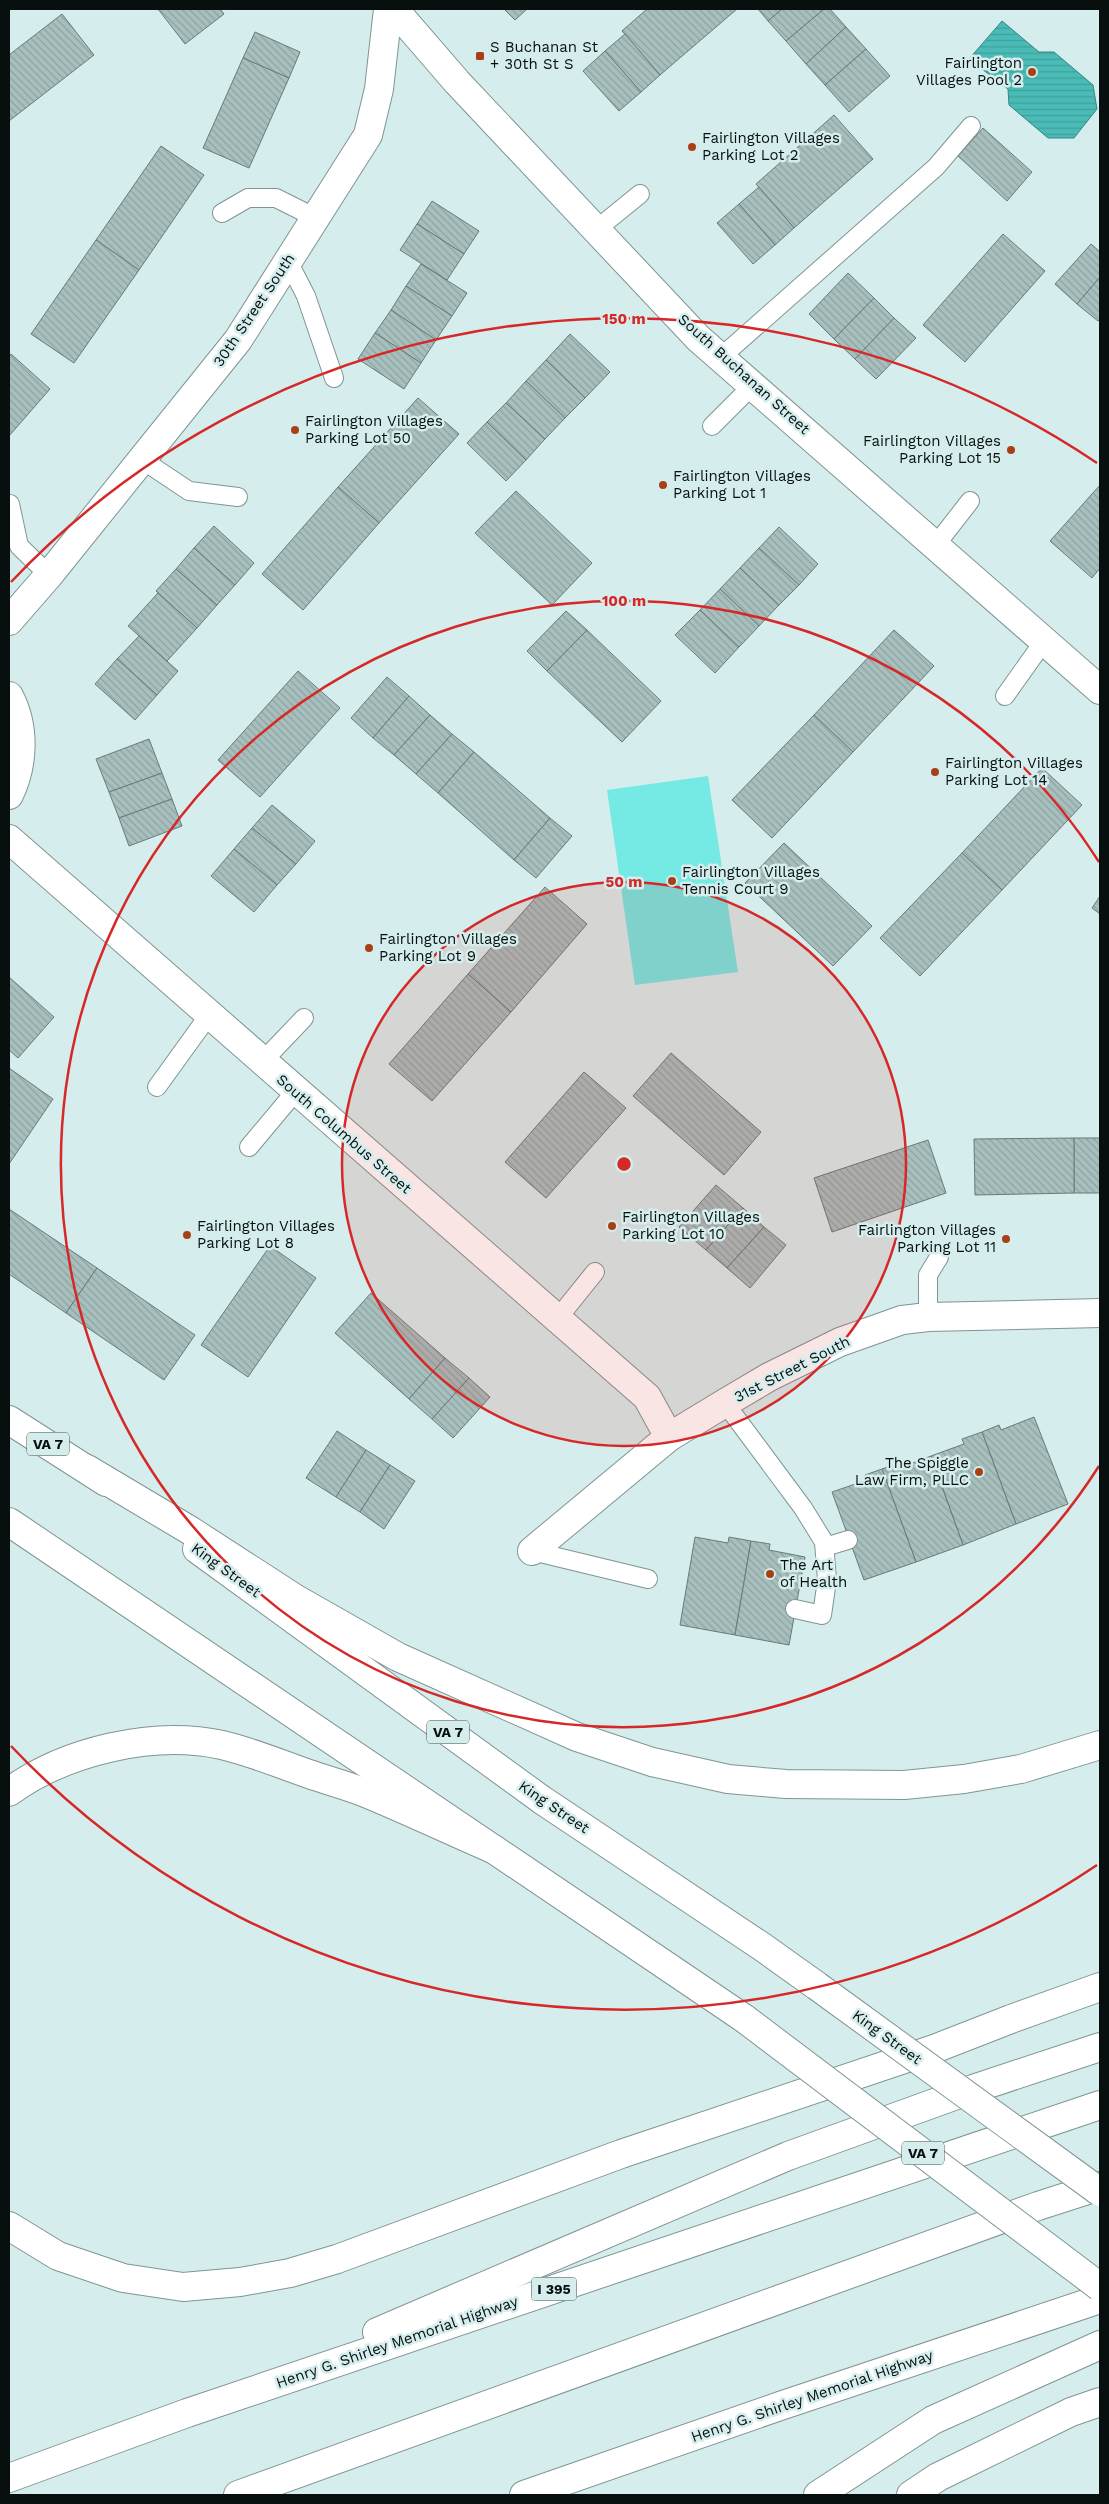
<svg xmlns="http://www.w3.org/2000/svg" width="1109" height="2504" viewBox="0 0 1109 2504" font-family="'Work Sans',sans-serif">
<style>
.green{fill:#75e9e3}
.water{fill:url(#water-rules);stroke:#368784}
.building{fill:url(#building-back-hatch);stroke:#667c7a}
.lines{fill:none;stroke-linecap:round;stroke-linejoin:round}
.lane-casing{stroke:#7f9594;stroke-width:20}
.street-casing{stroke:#7f9594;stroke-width:30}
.primary-casing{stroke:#7f9594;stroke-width:30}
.highway-casing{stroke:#7f9594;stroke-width:30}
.lane{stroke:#fff;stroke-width:18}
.street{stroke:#fff;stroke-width:28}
.primary{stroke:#fff;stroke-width:28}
.highway{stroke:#fff;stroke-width:28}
.primary-bridge-casing{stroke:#7f9594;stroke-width:30;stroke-linecap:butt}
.primary-bridge{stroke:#fff;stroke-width:28}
.ring{fill:none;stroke:#d62828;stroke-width:2.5}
.poi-dot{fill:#a74115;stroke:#d5edec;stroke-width:2}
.labels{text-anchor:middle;stroke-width:5;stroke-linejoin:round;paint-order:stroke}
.shield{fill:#d5edec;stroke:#455251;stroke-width:1}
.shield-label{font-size:14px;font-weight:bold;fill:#070f0f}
.poi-label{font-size:15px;fill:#070f0f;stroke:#d5edec;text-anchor:start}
.street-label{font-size:15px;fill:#070f0f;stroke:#d5edec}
.centre{fill:#d62828;stroke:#d5edec;stroke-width:2.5}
.ring-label{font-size:15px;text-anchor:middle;font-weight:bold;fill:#d62828;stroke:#d5edec;stroke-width:5;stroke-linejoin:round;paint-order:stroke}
</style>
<defs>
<pattern id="water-rules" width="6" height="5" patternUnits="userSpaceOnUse" patternTransform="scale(1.25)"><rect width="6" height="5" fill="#4abbb6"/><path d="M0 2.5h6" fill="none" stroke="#3fa09b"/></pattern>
<pattern id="building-back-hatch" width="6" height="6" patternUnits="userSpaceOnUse" patternTransform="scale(1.25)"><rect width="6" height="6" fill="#a7bfbd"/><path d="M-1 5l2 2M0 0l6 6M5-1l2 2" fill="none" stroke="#8ea3a1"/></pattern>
</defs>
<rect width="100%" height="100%" fill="#d5edec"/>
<!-- green -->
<path class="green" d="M708,776l30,196 -103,13 -28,-195z"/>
<!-- water -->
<path class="water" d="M1002,21l37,31h15l39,33 4,24 -23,29h-26l-39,-33 -1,-16 -39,-30z"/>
<!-- building -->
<g class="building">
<path d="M158,9h62l4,5 -39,30z"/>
<path d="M504,9h23l-12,11z"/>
<path d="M647,9h90l-77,66 -38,-44z"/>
<path d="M758,9h24l-14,12z"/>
<path d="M782,9h42l-38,32 -18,-20z"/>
<path d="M824,9h6l16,18 -40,37 -20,-23z"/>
<path d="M62,14l32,41 -85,66v-66z"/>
<path d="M846,27l20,22 -41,36 -19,-21z"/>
<path d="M255,32l45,20 -11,26 -46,-20z"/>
<path d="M625,34l35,41 -19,17 -36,-41z"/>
<path d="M866,49l24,27 -41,36 -24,-27z"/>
<path d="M605,51l36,41 -22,19 -36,-40z"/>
<path d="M243,58l46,20 -40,90 -46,-20z"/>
<path d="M834,115l39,44 -79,69 -38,-44z"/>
<path d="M983,128l49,44 -25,29 -49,-45z"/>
<path d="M161,146l43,29 -65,95 -43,-30z"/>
<path d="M759,187l35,41 -19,17 -36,-41z"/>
<path d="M432,201l47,30 -15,23 -47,-30z"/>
<path d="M739,204l36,41 -22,19 -36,-41z"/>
<path d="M417,224l47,30 -17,26 -47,-30z"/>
<path d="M1003,234l42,37 -80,91 -42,-37z"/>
<path d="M96,240l43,30 -65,93 -43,-29z"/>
<path d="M1091,244l9,8v25l-23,27 -22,-20z"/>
<path d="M421,264l46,29 -15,23 -46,-30z"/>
<path d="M848,273l26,25 -40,41 -25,-25z"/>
<path d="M1100,277v42l-2,2 -21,-17z"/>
<path d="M406,286l46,30 -16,24 -45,-30z"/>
<path d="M874,298l20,20 -39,41 -21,-20z"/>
<path d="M391,310l45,30 -15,23 -46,-30z"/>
<path d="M894,318l22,20 -40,41 -21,-20z"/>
<path d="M375,333l46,30 -17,26 -46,-30z"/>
<path d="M570,334l40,38 -25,26 -39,-38z"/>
<path d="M11,354l39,35 -41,47v-79z"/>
<path d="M546,360l39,38 -20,20 -39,-37z"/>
<path d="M526,381l39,37 -20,21 -39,-36z"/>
<path d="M418,398l41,36 -80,89 -41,-36z"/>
<path d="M506,403l39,36 -19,21 -39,-38z"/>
<path d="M487,422l39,38 -20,21 -39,-38z"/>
<path d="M1100,485v83l-8,10 -42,-37z"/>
<path d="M338,487l41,36 -76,87 -41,-36z"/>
<path d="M516,491l76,72 -40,42 -77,-72z"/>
<path d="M214,526l40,37 -19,22 -41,-37z"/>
<path d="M779,527l39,37 -19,21 -40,-37z"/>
<path d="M194,548l41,37 -18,20 -41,-36z"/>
<path d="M759,548l40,37 -20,20 -39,-37z"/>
<path d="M740,568l39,37 -20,21 -39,-37z"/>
<path d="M176,569l41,36 -20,23 -41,-37z"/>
<path d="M720,589l39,37 -20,21 -39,-37z"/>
<path d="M158,593l39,35 -30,33 -39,-35z"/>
<path d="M700,610l39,37 -24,26 -40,-38z"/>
<path d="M566,611l21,19 -40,41 -20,-20z"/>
<path d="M587,630l74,71 -39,41 -75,-71z"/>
<path d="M894,630l40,36 -81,86 -39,-37z"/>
<path d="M139,636l39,35 -21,24 -40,-36z"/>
<path d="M117,659l40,36 -22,25 -40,-36z"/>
<path d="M298,671l42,37 -80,89 -42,-37z"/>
<path d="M387,677l22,19 -36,42 -22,-20z"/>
<path d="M409,696l21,19 -36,40 -21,-17z"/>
<path d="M430,715l22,19 -36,40 -22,-19z"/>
<path d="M814,715l39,37 -81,86 -40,-38z"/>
<path d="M452,734l22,18 -36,41 -22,-19z"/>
<path d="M149,739l13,34 -53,19 -13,-33z"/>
<path d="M474,752l76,66 -36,42 -76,-67z"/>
<path d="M1042,768l40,37 -80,85 -40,-37z"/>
<path d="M162,773l10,26 -53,19 -10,-26z"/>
<path d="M172,799l10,27 -53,20 -10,-28z"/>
<path d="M272,805l43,36 -19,23 -44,-36z"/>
<path d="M550,818l22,18 -36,42 -22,-18z"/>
<path d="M252,828l44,36 -19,21 -43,-36z"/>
<path d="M784,843l88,83 -39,40 -88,-83z"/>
<path d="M234,849l43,36 -23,27 -43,-36z"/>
<path d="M962,853l40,37 -82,86 -40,-38z"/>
<path d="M545,887l42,37 -76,88 -43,-38z"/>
<path d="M1100,896v18l-8,-6z"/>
<path d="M468,974l43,38 -79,89 -43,-37z"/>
<path d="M9,977l45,40 -36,41 -9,-8z"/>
<path d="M671,1053l90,79 -37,43 -91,-79z"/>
<path d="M9,1068l44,31 -44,65z"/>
<path d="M584,1072l42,36 -80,90 -41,-36z"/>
<rect x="1074" y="1138" width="26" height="55"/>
<path d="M1074,1138v55l-99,2 -1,-56z"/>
<path d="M928,1140l18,53 -114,39 -18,-54z"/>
<path d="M716,1185l27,23 -37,42 -27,-23z"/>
<path d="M743,1208l21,19 -37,41 -21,-18z"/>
<path d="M9,1209l88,59 -31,45 -57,-39z"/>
<path d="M764,1227l22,18 -36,43 -23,-20z"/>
<path d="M270,1246l46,32 -68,99 -47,-32z"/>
<path d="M97,1268l98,67 -31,45 -98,-67z"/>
<path d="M371,1293l74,65 -36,41 -74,-66z"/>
<path d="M445,1358l24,20 -37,41 -23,-20z"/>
<path d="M469,1378l21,19 -37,41 -21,-19z"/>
<path d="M1034,1417l34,87 -52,20 -34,-92 17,-7 2,5z"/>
<path d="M337,1431l29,19 -30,47 -30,-19z"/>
<path d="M982,1432l34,92 -53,21 -32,-89 33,-12 -2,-5z"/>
<path d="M366,1450l24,15 -30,47 -24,-15z"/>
<path d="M931,1456l32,89 -47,17 -34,-93 19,-7 1,5z"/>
<path d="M390,1465l25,16 -31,48 -24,-17z"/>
<path d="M882,1469l34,93 -52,18 -32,-88 35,-12 -2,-5z"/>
<path d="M695,1537l33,6 1,-6 22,4 -16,94 -55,-10z"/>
<path d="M751,1541l19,3 -1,6 36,7 -16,88 -54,-10z"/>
</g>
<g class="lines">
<!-- lane casing -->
<g class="lane-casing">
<g id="lane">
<path d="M222,213l26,-15h28l40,20"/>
<path d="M597,229l43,-35"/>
<path d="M288,261l18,35 28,82"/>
<path d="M720,358l216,-191 35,-41"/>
<path d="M712,426l42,-42"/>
<path d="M141,459l48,32 49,6"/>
<path d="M10,504l9,42 30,29"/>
<path d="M935,546l35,-45"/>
<path d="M1005,696l39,-55"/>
<path d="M262,1062l42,-44"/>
<path d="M157,1087l52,-72"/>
<path d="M249,1147l46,-55"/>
<path d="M928,1317v-42l11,-18"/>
<path d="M558,1318l37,-46"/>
<path d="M725,1403l78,105 21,34 3,38 -5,35 -27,-6"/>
<path d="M825,1547l23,-7"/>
<path d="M532,1551l116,28"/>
</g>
</g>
<!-- street casing -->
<g class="street-casing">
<g id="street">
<path d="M394,9l63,73 241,256 402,352"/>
<path d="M9,621l40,-46 189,-235 130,-205 11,-46 9,-80"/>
<path d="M9,696c16,30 15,68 0,99"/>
<path d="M9,839l638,558 22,40"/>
<path d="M532,1551l137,-114 56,-34 44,-26 71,-35 62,-22 26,-3 172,-4"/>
</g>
</g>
<!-- primary casing -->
<g class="primary-casing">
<g id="primary">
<path d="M9,1420l97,62"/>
<path d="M9,1522l736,497"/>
<path d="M197,1549l345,251 219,146 56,40"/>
</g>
</g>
<!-- highway casing -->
<g class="highway-casing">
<g id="highway">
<path d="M87,1469l104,62 105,68 102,58 179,80 75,25 76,17 58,5 118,1 60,-6 57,-10 79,-24"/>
<path d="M9,1792c56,-41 144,-62 213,-47 30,7 58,19 87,29 17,6 36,11 54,18 44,18 88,39 132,58"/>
<path d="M9,2226l49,30 65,22 60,9 57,-5 50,-9 47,-14 284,-105 313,-105 77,-30 89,-32"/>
<path d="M377,2332l411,-176 185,-67 127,-42"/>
<path d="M9,2478l178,-65 913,-308"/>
<path d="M238,2495l800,-289 62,-20"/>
<path d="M524,2495l256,-89 320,-107"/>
<path d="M818,2495l115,-75 167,-75"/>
<path d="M911,2495l27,-18 133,-65 29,-10"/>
</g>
</g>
<!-- lane -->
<use href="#lane" class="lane"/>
<!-- street -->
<use href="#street" class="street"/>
<!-- primary -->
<use href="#primary" class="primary"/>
<!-- highway -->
<use href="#highway" class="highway"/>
<!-- primary-bridge casing -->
<g class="primary-bridge-casing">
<g id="primary-bridge">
<path d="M817,1986l283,206"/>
<path d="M745,2019l355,268"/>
</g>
</g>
<!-- primary-bridge -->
<use href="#primary-bridge" class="primary-bridge"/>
</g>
<!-- distance rings -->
<circle cx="624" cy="1164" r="282" fill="#d62828" fill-opacity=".12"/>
<g class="ring">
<circle cx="624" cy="1164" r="282"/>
<path d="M1099 1466A563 563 0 1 1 1099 862"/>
<path d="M1097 1865A845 845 0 0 1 11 1746M11 582A845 845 0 0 1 1097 463"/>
</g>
<!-- markers -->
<g class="poi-dot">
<rect x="475" y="51" width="10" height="10" rx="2.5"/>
<circle cx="1032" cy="72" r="5"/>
<circle cx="692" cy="147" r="5"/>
<circle cx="295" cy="430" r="5"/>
<circle cx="1011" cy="450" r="5"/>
<circle cx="663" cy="485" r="5"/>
<circle cx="935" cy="772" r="5"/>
<circle cx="672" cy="881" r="5"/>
<circle cx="369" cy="948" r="5"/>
<circle cx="612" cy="1226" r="5"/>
<circle cx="187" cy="1235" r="5"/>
<circle cx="1006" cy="1239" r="5"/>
<circle cx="979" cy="1472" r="5"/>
<circle cx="770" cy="1574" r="5"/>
</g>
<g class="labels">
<!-- shield labels -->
<g class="shield">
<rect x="27" y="1432.5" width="42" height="23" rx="4"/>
<rect x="427" y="1720.5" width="42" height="23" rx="4"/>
<rect x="902" y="2141.5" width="42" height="23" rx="4"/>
<rect x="531.5" y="2277.5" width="45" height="23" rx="4"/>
</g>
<g class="shield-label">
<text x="48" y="1449">VA 7</text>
<text x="448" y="1737">VA 7</text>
<text x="923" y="2158">VA 7</text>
<text x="554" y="2294">I 395</text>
</g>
<!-- poi labels -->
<g class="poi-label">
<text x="490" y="52">S Buchanan St<tspan x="490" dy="17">+ 30th St S</tspan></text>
<text x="1022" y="68" text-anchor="end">Fairlington<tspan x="1022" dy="17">Villages Pool 2</tspan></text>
<text x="702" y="143">Fairlington Villages<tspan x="702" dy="17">Parking Lot 2</tspan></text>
<text x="305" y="426">Fairlington Villages<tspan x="305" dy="17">Parking Lot 50</tspan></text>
<text x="1001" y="446" text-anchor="end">Fairlington Villages<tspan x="1001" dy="17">Parking Lot 15</tspan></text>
<text x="673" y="481">Fairlington Villages<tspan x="673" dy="17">Parking Lot 1</tspan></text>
<text x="945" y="768">Fairlington Villages<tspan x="945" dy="17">Parking Lot 14</tspan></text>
<text x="682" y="877">Fairlington Villages<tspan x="682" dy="17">Tennis Court 9</tspan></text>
<text x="379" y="944">Fairlington Villages<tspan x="379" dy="17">Parking Lot 9</tspan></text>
<text x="622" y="1222">Fairlington Villages<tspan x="622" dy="17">Parking Lot 10</tspan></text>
<text x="197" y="1231">Fairlington Villages<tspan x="197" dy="17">Parking Lot 8</tspan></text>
<text x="996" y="1235" text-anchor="end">Fairlington Villages<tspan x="996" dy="17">Parking Lot 11</tspan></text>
<text x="969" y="1468" text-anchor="end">The Spiggle<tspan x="969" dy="17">Law Firm, PLLC</tspan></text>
<text x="780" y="1570">The Art<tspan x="780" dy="17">of Health</tspan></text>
</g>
<!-- street labels -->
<g class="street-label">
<text transform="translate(254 310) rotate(-56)" y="5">30th Street South</text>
<text transform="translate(744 374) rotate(42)" y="5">South Buchanan Street</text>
<text transform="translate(344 1134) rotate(41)" y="5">South Columbus Street</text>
<text transform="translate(792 1369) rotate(-27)" y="5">31st Street South</text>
<text transform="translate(226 1570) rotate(36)" y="5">King Street</text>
<text transform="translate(554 1807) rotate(34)" y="5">King Street</text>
<text transform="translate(887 2037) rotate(36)" y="5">King Street</text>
<text transform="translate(397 2342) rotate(-19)" y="5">Henry G. Shirley Memorial Highway</text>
<text transform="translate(812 2396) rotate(-19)" y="5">Henry G. Shirley Memorial Highway</text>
</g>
</g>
<circle cx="624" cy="1164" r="8" class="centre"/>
<g class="ring-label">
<text x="624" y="324">150 m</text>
<text x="624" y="606">100 m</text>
<text x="624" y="887">50 m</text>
</g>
<!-- border -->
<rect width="1109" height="2504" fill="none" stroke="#070f0f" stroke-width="20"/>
</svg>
